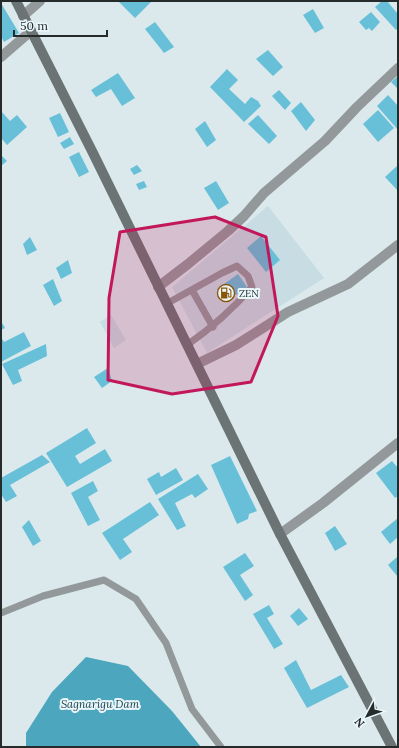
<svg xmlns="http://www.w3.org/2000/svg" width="399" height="748" viewBox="0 0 399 748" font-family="Lora,serif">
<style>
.built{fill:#c7dce3}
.water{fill:#4ca6bd}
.building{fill:#67c0d8}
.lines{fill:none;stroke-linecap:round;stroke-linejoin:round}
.lane{stroke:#93989a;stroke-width:7}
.street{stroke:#93989a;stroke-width:10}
.secondary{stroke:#6b7375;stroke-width:10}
.marked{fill:#c2185b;fill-opacity:0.2;stroke:#c2185b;stroke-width:3;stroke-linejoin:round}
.labels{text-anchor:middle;stroke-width:4;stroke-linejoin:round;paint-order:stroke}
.poi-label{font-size:10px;fill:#252a2b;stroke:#e9f6fa;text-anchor:start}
.water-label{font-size:11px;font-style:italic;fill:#1a434d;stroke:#e9f6fa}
</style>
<rect width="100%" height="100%" fill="#dbe9ec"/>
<!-- built -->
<g class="built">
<path d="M268,206l56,72 -117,75 -35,-66z"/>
<path d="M111,315l15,25 -12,8 -14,-26z"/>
</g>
<!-- water -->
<path class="water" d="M86,657l42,9 44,45 29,36h-175v-14l26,-41z"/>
<!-- building -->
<g class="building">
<path d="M118,1h34l-17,17z"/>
<path d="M382,1h5l11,13v14l-2,2 -21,-23z"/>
<path d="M1,3l18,30 -15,9 -3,-6z"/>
<path d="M313,9l11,19 -9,5 -12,-18z"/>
<path d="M371,12l9,10 -8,9 -3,-3 -3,2 -7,-8z"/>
<path d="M155,22l19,25 -10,6 -19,-24z"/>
<path d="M268,50l15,17 -10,9 -17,-17z"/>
<path d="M227,69l11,11 -9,9 16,15 6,-7 7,4 3,5 -17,16 -34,-35z"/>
<path d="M118,73l17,25 -13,8 -11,-17 -15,8 -5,-7z"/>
<path d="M398,76v13l-7,-7z"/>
<path d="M279,90l12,13 -6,7 -13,-14z"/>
<path d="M388,95l10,11v24l-21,-24z"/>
<path d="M301,102l14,18 -9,11 -15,-20z"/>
<path d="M378,110l16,18 -16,14 -15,-18z"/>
<path d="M1,111l9,10 7,-6 10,12 -20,18 -6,-7z"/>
<path d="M60,113l9,19 -11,5 -9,-19z"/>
<path d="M258,115l19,21 -8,8 -21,-20z"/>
<path d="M205,121l11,19 -9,7 -12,-18z"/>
<path d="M70,137l4,7 -10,5 -4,-6z"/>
<path d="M79,152l10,20 -10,5 -10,-20z"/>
<path d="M1,155l6,6 -6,5z"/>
<path d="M137,165l5,6 -8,4 -4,-6z"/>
<path d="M398,165v26l-13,-14z"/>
<path d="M144,181l3,6 -8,3 -3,-6z"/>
<path d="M216,181l13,22 -11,7 -14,-22z"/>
<path d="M261,236l19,24 -14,12 -19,-24z"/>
<path d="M30,237l7,13 -10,5 -4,-11z"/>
<path d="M68,260l4,13 -11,6 -5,-11z"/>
<path d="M238,274l9,13 -22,15 -8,-13z"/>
<path d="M53,279l9,22 -8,5 -11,-21z"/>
<path d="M1,321l4,7 -4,2z"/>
<path d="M24,332l7,14 -30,16v-25l3,5z"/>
<path d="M46,344l1,12 -29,14 4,11 -9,4 -11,-21z"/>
<path d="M108,368l4,13 -10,7 -8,-11z"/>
<path d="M87,428l9,15 -21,13 5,8 25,-15 7,12 -45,26 -21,-34z"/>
<path d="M42,455l8,7 -40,23 7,11 -11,6 -5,-8v-16z"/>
<path d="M230,456l27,55 -8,3 -1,5 -11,5 -26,-59z"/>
<path d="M392,461l6,7v28l-3,2 -19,-25z"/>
<path d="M176,468l7,12 -27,15 -9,-16 12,-7 2,5z"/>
<path d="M198,474l10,15 -13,9 -3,-4 -17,9 11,23 -9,4 -19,-31z"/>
<path d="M93,481l5,10 -10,6 12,23 -12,6 -17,-33z"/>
<path d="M150,502l9,13 -36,24 9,13 -12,8 -18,-27z"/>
<path d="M398,518v19l-8,7 -9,-12z"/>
<path d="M29,520l12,21 -8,5 -11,-19z"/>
<path d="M335,526l12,18 -12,7 -10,-18z"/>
<path d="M245,553l9,13 -14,9 13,20 -8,6 -22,-34z"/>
<path d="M397,557l1,1v19l-10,-12z"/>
<path d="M269,605l5,9 -7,4 16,26 -9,5 -21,-35z"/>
<path d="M299,608l9,11 -10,7 -8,-10z"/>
<path d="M296,660l15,30 30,-15 8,12 -42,21 -23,-40z"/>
</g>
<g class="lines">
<!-- lane -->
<g class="lane">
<path d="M192,290l21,37"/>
<path d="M166,304l56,-31 15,-7 11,10 4,11c-21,24 -39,40 -65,58"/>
<path d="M1,613l42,-17 61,-16 32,19 30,44 26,66 29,38"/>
</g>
<!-- street -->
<g class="street">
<path d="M23,16l17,-15"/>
<path d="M1,57l30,-26"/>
<path d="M158,287l30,-23 40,-33 16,-15 20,-23 61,-52 32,-34 41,-39"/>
<path d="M197,364l39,-19 52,-33 60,-28 50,-39"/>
<path d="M280,534l43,-31 75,-60"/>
</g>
<!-- secondary -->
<path class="secondary" d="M16,1l77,152 187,381 112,213"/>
</g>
<!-- marked area -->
<path class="marked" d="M215,217l51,20 12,79 -27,66 -79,12 -64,-14 1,-82 11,-66z"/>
<!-- icons -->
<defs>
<g id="fuel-ring" transform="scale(0.9)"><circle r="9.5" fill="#e9f6fa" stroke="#8b5507" stroke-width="1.5"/><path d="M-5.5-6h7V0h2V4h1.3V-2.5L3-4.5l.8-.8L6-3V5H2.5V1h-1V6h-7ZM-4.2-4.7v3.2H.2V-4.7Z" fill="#8b5507"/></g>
</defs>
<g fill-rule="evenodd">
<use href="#fuel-ring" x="226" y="293"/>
</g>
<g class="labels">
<!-- poi labels -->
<g class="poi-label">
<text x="239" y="297">ZEN</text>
</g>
<!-- water labels -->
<g class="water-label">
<text x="100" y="708">Sagnarigu Dam</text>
</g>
</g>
<!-- border -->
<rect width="399" height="748" fill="none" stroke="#252a2b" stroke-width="4"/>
<!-- north arrow -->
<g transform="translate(367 716) rotate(229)" stroke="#e9f6fa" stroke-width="3" paint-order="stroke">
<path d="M0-3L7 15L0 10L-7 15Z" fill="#252a2b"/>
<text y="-6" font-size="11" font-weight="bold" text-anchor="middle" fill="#252a2b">N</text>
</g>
<!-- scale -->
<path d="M14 30v6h93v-6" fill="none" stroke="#252a2b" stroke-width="2"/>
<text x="20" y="30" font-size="12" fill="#252a2b" stroke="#e9f6fa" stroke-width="3" paint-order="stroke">50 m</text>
</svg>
